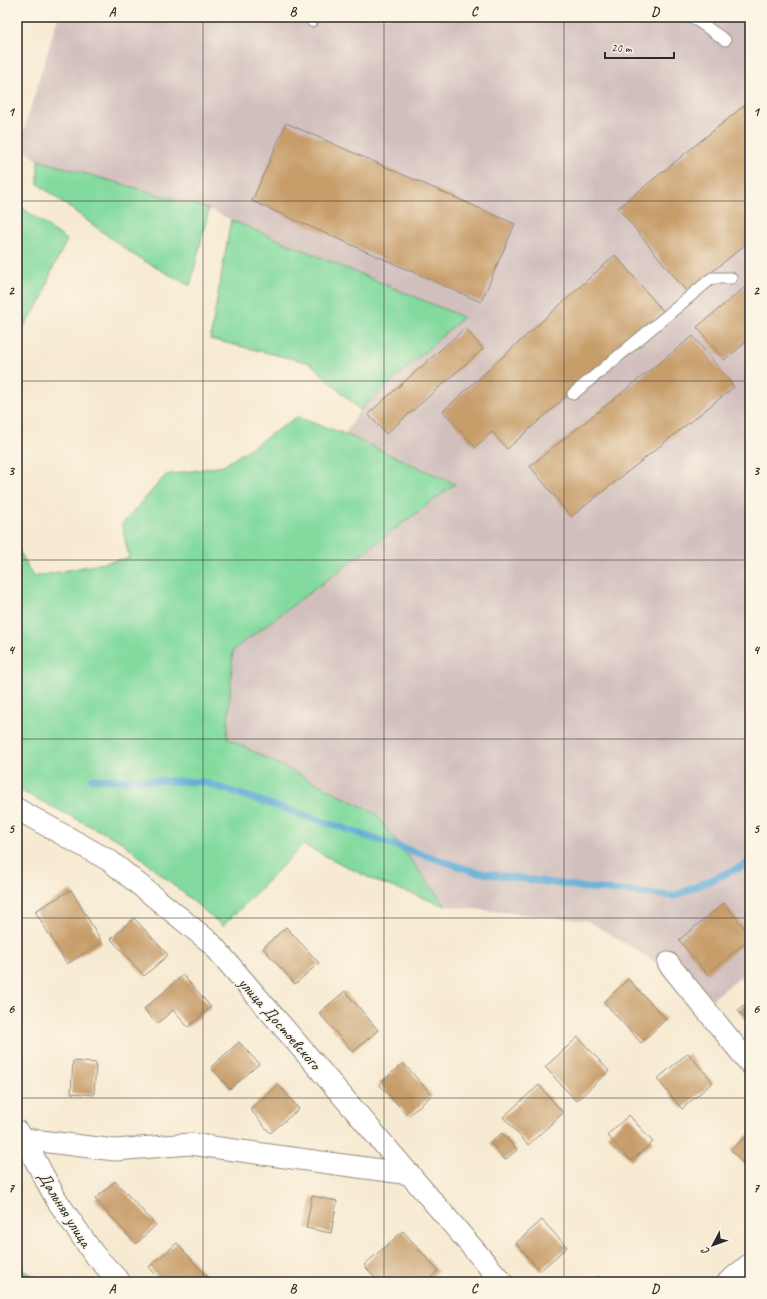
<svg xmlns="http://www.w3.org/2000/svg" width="767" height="1299" viewBox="0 0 767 1299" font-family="Caveat,sans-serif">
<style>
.industrial{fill:#d1bfbd}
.green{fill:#82da9f;stroke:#568265}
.forest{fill:#69ba86;stroke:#4a7258}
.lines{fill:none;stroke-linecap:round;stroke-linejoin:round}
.stream{stroke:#5dacd7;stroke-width:7}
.building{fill:#c79d6a}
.lane-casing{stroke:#918a7e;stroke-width:13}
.street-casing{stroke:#918a7e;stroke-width:23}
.lane{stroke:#fff;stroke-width:11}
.street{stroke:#fff;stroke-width:21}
.grid{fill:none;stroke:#2b2b2b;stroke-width:1;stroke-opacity:0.55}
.labels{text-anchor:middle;stroke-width:3;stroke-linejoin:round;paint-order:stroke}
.street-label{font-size:17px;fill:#2b2b2b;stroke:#fcf5e5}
.neatline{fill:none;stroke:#2b2b2b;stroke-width:1.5}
.grid-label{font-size:13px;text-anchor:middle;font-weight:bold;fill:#2b2b2b}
</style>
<rect width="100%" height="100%" fill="#fcf5e5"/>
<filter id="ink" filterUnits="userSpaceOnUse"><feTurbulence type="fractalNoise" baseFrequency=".025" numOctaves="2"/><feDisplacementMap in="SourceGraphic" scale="8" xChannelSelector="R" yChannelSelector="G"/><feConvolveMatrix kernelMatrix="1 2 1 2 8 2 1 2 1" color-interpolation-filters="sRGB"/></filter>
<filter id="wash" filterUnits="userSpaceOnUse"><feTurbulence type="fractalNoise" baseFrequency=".012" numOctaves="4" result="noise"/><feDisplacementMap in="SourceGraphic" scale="16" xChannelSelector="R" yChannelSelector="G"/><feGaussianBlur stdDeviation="0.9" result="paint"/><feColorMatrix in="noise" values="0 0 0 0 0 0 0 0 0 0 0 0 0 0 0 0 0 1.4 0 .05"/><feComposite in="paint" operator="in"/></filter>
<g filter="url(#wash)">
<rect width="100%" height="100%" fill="#f7ead2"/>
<!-- industrial -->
<path class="industrial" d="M58,17h692v952l-41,33 -50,-38 -71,-43 -142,-15 -71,-93 -148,-75 6,-88 222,-166 -110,-50 15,-24 103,-93 -232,-97 -22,-11 -171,-49 -19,-13z"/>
<!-- green -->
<g class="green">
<path d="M38,160l171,49 -19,77 -58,-32 -94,-70z"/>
<path d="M17,204l50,36 -16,32 -9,28 -19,27 -6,1z"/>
<path d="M231,220l232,97 -103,93 -50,-47 -100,-24z"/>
<path d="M297,417l48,17 110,50 -222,166 -6,88 148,75 71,93 -68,-24 -75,-37 -80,81 -101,-84 -105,-53v-243l16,31 96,-19 -7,-34 44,-49 57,-9z"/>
</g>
<!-- forest -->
<path class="forest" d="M17,1267l29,15h-29z"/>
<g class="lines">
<!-- stream -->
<path class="stream" d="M92,779l111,3 273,90 112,16 86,8 76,-33"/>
</g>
<g id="blocks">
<!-- building -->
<g class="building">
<path d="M750,101v140l-63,51 -69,-84z"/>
<path d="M286,123l229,101 -34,78 -229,-101z"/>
<path d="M615,255l48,56 -156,138 -15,-17 -17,15 -32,-36z"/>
<path d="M750,283v56l-26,21 -27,-33z"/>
<path d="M465,328l18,21 -97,85 -18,-20z"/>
<path d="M693,336l41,51 -163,130 -41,-51z"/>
<path d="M71,890l31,52 -35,22 -32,-53z"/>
<path d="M724,903l26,32v4l-43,35 -28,-34z"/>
<path d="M134,918l34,37 -24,21 -33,-37z"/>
<path d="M286,927l33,36 -24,21 -32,-36z"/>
<path d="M183,975l28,32 -23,20 -15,-17 -16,14 -13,-15z"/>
<path d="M628,979l38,40 -25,24 -37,-41z"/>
<path d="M345,991l33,39 -25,22 -34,-39z"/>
<path d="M750,1000v25l-12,-15z"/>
<path d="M578,1037l31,34 -33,30 -31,-34z"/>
<path d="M239,1042l20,22 -29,25 -19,-22z"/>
<path d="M688,1053l25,29 -31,27 -25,-30z"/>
<path d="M73,1061l23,2 -2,32 -23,-2z"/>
<path d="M403,1063l29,32 -24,21 -29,-32z"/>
<path d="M278,1084l21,25 -29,24 -20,-24z"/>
<path d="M539,1085l24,28 -35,32 -25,-28z"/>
<path d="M629,1115l24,27 -22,19 -24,-26z"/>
<path d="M502,1133l15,17 -12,10 -15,-17z"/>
<path d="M750,1133v38l-19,-21z"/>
<path d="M115,1181l41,44 -20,19 -41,-45z"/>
<path d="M312,1196l25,5 -6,32 -25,-5z"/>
<path d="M542,1220l25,27 -27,24 -24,-28z"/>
<path d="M403,1231l35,40 -12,11h-48l-14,-17z"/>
<path d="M177,1243l32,36 -4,3h-43l-13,-15z"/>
<path d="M599,1276l6,6h-13z"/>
</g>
</g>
</g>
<g filter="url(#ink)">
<use href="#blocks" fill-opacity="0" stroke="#918a7e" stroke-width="1"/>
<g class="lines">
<!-- lane casing -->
<g class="lane-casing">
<g id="lane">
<path d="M692,17l33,23"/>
<path d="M312,21l2,-4"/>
<path d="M573,394l139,-116h19"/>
</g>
</g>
<!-- street casing -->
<g class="street-casing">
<g id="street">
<path d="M17,809l93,52 101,82 291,339"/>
<path d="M668,963l82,101"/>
<path d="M17,1131l7,8 32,60 37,54 27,29"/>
<path d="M24,1139l91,11 75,-6 220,30"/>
<path d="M728,1282l22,-18"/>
</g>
</g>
<!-- lane -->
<use href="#lane" class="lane"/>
<!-- street -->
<use href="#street" class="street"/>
</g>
</g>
<!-- grid -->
<path class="grid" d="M203,17v1265M384,17v1265M564,17v1265M17,201h733M17,381h733M17,560h733M17,739h733M17,918h733M17,1098h733"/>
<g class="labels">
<!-- street labels -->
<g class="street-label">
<text transform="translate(280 1023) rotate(49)" y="6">улица Достоевского</text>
<text transform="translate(65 1209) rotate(58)" y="6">Дальняя улица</text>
</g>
</g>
<!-- margin -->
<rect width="767" height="1299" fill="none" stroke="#fcf5e5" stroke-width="44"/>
<!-- north arrow -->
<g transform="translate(713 1245) rotate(229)" stroke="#fcf5e5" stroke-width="3" paint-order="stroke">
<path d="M0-3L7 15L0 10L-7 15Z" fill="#2b2b2b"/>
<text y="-6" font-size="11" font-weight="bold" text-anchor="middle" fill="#2b2b2b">С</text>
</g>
<!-- scale -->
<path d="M605 52v6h69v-6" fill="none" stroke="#2b2b2b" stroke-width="2"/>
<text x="611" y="52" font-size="12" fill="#2b2b2b" stroke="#fcf5e5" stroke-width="3" paint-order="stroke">20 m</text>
<rect x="22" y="22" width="723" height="1255" class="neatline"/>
<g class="grid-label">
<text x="112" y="16">A</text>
<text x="293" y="16">B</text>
<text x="474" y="16">C</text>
<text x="655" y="16">D</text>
<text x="11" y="116">1</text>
<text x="756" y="116">1</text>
<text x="11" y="295">2</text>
<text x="756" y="295">2</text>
<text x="11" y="475">3</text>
<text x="756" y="475">3</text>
<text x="11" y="654">4</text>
<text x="756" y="654">4</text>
<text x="11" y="833">5</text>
<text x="756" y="833">5</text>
<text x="11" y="1013">6</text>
<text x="756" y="1013">6</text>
<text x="11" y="1192">7</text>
<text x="756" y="1192">7</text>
<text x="112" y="1293">A</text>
<text x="293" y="1293">B</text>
<text x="474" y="1293">C</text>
<text x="655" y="1293">D</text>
</g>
</svg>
